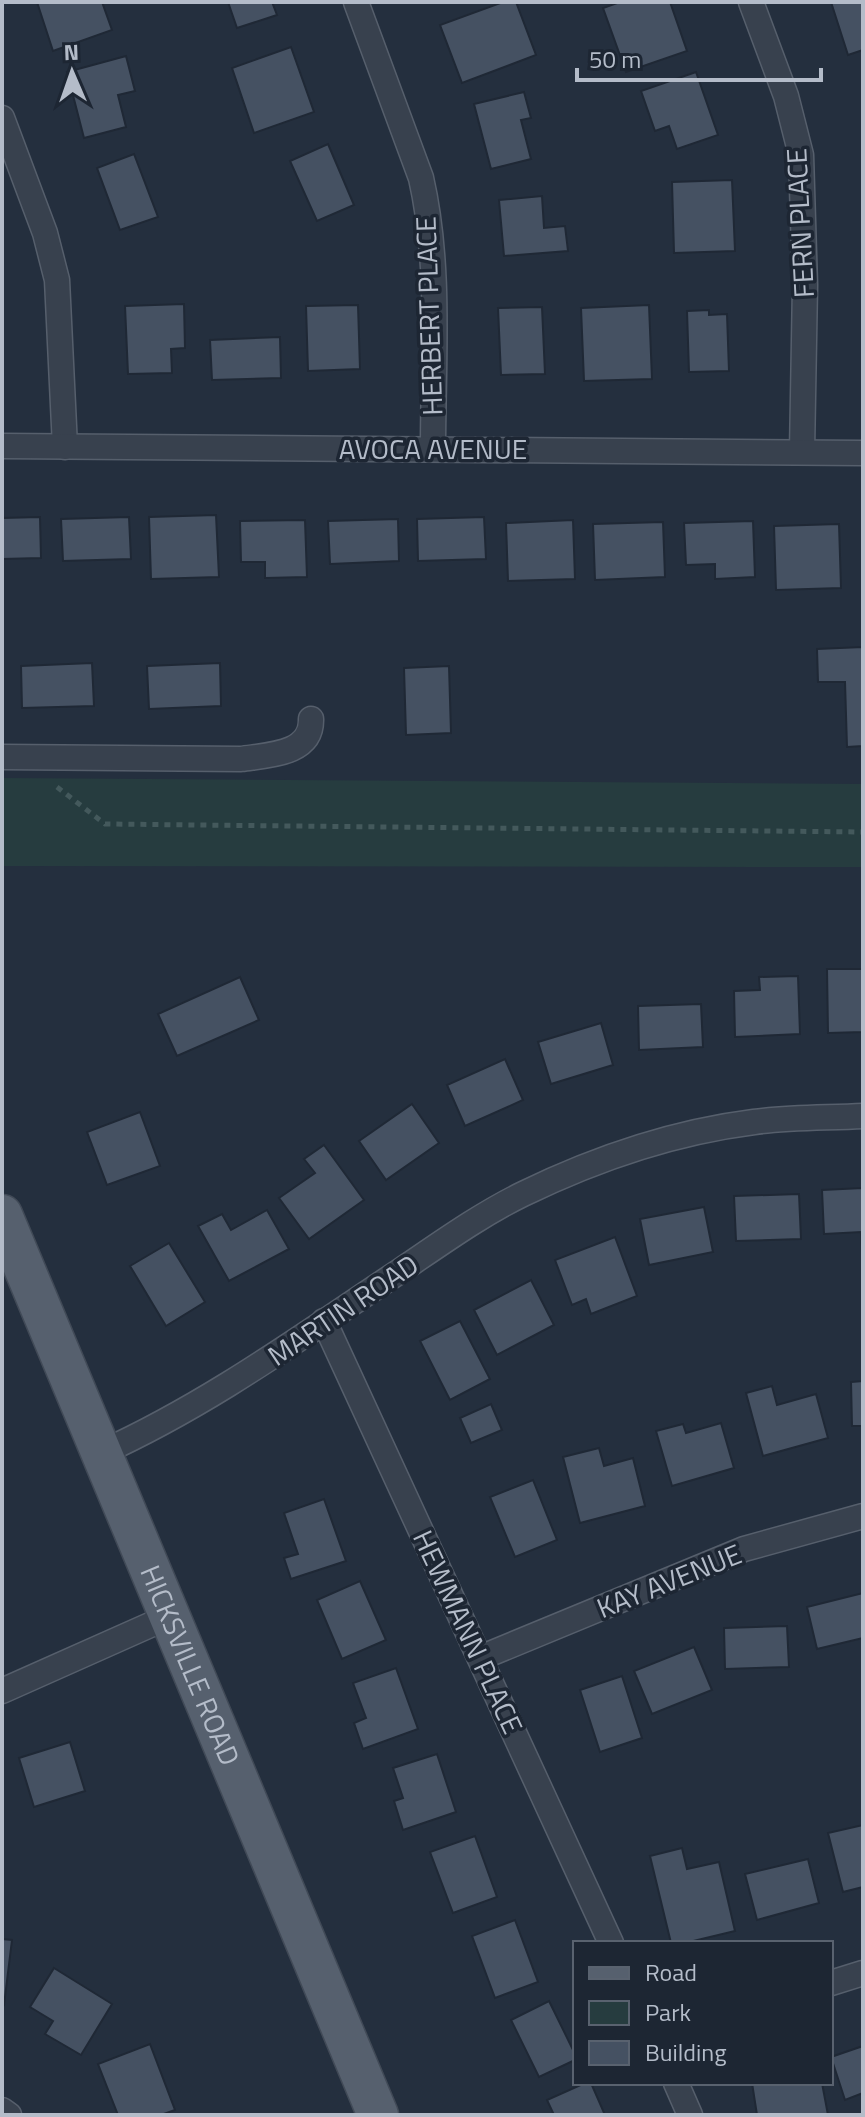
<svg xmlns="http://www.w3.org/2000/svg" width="865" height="2117" viewBox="0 0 865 2117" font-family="'Titillium Web',sans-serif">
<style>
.green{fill:#263c3f}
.building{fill:#455162;stroke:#1f2835;stroke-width:2}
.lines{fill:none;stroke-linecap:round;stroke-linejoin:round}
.street-casing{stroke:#565f6c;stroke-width:27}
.primary-casing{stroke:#414a57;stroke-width:43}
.path{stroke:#44595c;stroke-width:5;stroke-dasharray:6 6;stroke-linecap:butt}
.street{stroke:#38414e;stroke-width:24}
.primary{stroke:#56606e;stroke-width:40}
.labels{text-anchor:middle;stroke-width:7;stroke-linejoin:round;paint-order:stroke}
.street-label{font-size:28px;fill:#b4bcc9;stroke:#1d2633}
</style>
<rect width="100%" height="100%" fill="#242f3e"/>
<!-- green -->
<path class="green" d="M2,778l861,6v83l-861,-1z"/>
<!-- building -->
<g class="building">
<path d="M37,2h65l10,28 -59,21z"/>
<path d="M228,2h44l5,13 -40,13z"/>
<path d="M503,2h13l20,53 -74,28 -22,-58z"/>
<path d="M620,2h50l17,49 -61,21 -23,-64z"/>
<path d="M831,2h32v48l-15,5z"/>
<path d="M291,47l23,65 -60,21 -22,-65z"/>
<path d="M126,56l9,35 -17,4 8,32 -42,11 -17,-66z"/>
<path d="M696,72l22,63 -41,14 -8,-23 -14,5 -14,-40z"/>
<path d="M524,92l7,26 -10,2 10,39 -40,10 -17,-65z"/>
<path d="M328,144l26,61 -37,16 -27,-60z"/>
<path d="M134,154l24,63 -38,13 -23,-62z"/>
<path d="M732,180l3,71 -61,2 -2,-71z"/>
<path d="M542,196l2,32 21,-2 3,25 -64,5 -5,-56z"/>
<path d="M184,304l1,44 -14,1 1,24 -44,1 -3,-68z"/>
<path d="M358,305l2,64 -52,2 -2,-65z"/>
<path d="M649,305l3,74 -68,2 -3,-73z"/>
<path d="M542,307l3,67 -44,1 -3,-67z"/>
<path d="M709,310v5l18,-1 2,57 -40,1 -2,-61z"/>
<path d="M280,337l1,41 -69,2 -2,-40z"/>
<path d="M216,515l3,62 -68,2 -2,-62z"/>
<path d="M40,517l1,41 -39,1v-41z"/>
<path d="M129,517l2,42 -68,2 -2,-42z"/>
<path d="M484,517l2,42 -68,2 -1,-42z"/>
<path d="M398,519l1,42 -69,3 -2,-43z"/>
<path d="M305,520l2,57 -42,1v-16h-24l-1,-41z"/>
<path d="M573,520l2,59 -67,2 -2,-58z"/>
<path d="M753,521l2,56 -40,2v-15l-29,1 -2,-42z"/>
<path d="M663,522l2,55 -70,3 -2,-56z"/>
<path d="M839,524l2,64 -65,2 -2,-64z"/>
<path d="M863,647v99l-16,1 -2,-65h-27l-1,-33z"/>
<path d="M92,663l2,43 -72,2 -1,-42z"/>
<path d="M220,663l1,43 -72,3 -2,-43z"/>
<path d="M449,666l2,67 -45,2 -2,-67z"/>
<path d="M827,969h36v63l-35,1z"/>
<path d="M798,976l2,58 -65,3 -1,-46 26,-1 -1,-13z"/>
<path d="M240,977l19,43 -82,36 -19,-42z"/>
<path d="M701,1004l2,43 -64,3 -1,-44z"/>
<path d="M601,1023l12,42 -62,19 -13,-42z"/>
<path d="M505,1059l18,41 -58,26 -18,-41z"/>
<path d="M412,1104l27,39 -53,37 -27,-39z"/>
<path d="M140,1112l20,54 -53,19 -20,-53z"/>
<path d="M324,1145l40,55 -55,39 -30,-41 36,-25 -11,-14z"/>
<path d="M863,1188v64h-1l-1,-20 -37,2 -2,-44z"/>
<path d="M799,1194l2,45 -65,2 -2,-45z"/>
<path d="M704,1207l9,45 -64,13 -9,-46z"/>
<path d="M267,1210l22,39 -60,32 -31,-55 24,-12 9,16z"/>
<path d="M615,1237l22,59 -46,18 -5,-15 -14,6 -17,-45z"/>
<path d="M169,1243l36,59 -39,24 -36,-60z"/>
<path d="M531,1280l23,45 -57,30 -23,-45z"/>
<path d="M460,1321l30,58 -40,21 -30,-59z"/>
<path d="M863,1381v45h-11l-1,-44z"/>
<path d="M772,1386l5,19 39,-11 12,44 -65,18 -17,-63z"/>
<path d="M491,1404l11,26 -31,13 -11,-25z"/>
<path d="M721,1423l13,45 -62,18 -16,-55 27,-7 3,9z"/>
<path d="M599,1448l5,18 29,-8 12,48 -65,17 -17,-66z"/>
<path d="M533,1480l24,60 -42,17 -25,-60z"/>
<path d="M324,1499l22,62 -55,18 -7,-21 14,-4 -14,-41z"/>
<path d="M360,1581l26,59 -44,19 -25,-59z"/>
<path d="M863,1593v45l-46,11 -10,-42z"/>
<path d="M787,1626l2,41 -64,2 -1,-41z"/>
<path d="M694,1647l18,43 -60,24 -18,-43z"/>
<path d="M396,1668l22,61 -55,20 -9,-26 12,-5 -13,-35z"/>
<path d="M622,1676l20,62 -42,14 -20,-62z"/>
<path d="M70,1742l15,49 -51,16 -15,-49z"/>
<path d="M437,1754l19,58 -53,18 -9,-29 9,-3 -10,-30z"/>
<path d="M863,1825v62l-20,5 -15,-59z"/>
<path d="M475,1836l22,61 -44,16 -23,-61z"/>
<path d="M682,1848l5,21 32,-7 16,69 -50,12h-14l-21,-87z"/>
<path d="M808,1859l11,44 -62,17 -12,-46z"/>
<path d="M515,1920l23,62 -43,16 -23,-62z"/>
<path d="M2,1939l10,1 -8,65 -2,-1z"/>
<path d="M54,1968l58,36 -31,51 -36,-21 8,-13 -23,-14z"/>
<path d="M549,2001l26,53v6l-36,17 -28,-57z"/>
<path d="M150,2044l25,66 -14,5h-43l-20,-51z"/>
<path d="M863,2046v47l-18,7 -14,-43z"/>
<path d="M585,2083h6l14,32h-51l-7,-15z"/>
<path d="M752,2083h70l6,32h-71z"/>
</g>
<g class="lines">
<!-- street casing -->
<g class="street-casing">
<g id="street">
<path d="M356,2l65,176c20,88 12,181 12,271"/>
<path d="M751,2l35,94 15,59 4,130 -3,167"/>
<path d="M2,118l43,115 12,47 8,167"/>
<path d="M2,446l861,7"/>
<path d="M2,757l239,2c26,-4 71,-4 70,-40"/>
<path d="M324,1321l287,622"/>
<path d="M101,1453c108,-49 201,-117 299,-182 40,-27 80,-56 123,-77 72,-35 152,-62 231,-72 36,-5 73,-4 109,-6"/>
<path d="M480,1658l264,-109 119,-33"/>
<path d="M2,1691l166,-74"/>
<path d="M831,1983l32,-10"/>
<path d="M676,2083l14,32"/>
<path d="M2,2110l7,5"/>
</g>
</g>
<!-- primary casing -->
<g class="primary-casing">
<g id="primary">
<path id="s1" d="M2,1215l376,900"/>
</g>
</g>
<!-- path -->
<path class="path" d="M57,787l48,37 758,8"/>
<!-- street -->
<use href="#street" class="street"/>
<!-- primary -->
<use href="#primary" class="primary"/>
</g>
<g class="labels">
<!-- street labels -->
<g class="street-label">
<text transform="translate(800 223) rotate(-93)" y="10">FERN PLACE</text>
<text transform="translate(429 316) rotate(-92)" y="10">HERBERT PLACE</text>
<text x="433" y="459">AVOCA AVENUE</text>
<text transform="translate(343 1310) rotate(-34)" y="10">MARTIN ROAD</text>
<text transform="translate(669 1581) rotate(-22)" y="10">KAY AVENUE</text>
<text transform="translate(468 1632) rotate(65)" y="10">HEWMANN PLACE</text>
<text dy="10" stroke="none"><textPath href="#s1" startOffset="488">HICKSVILLE ROAD</textPath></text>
</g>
</g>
<!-- border -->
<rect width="865" height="2117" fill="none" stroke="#b4bcc9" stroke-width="8"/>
<!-- legend -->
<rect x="573" y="1941" width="260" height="144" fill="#1d2633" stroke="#59626f" stroke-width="2"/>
<rect x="589" y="1967" width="40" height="12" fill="#56606e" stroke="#59626f" stroke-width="2"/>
<text x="645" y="1981" font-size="24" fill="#b4bcc9">Road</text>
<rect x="589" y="2001" width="40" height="24" fill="#263c3f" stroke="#59626f" stroke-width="2"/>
<text x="645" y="2021" font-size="24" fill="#b4bcc9">Park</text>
<rect x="589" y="2041" width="40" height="24" fill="#455162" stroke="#59626f" stroke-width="2"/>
<text x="645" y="2061" font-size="24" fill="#b4bcc9">Building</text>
<!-- north arrow -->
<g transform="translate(72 72) rotate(358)" stroke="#1d2633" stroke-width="6" paint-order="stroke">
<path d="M0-6L14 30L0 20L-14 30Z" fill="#b4bcc9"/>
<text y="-12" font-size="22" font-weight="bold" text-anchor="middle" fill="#b4bcc9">N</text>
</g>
<!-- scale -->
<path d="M577 68v12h244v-12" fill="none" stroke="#b4bcc9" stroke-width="4"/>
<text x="589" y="68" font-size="24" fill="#b4bcc9" stroke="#1d2633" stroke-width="6" paint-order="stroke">50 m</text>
</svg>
